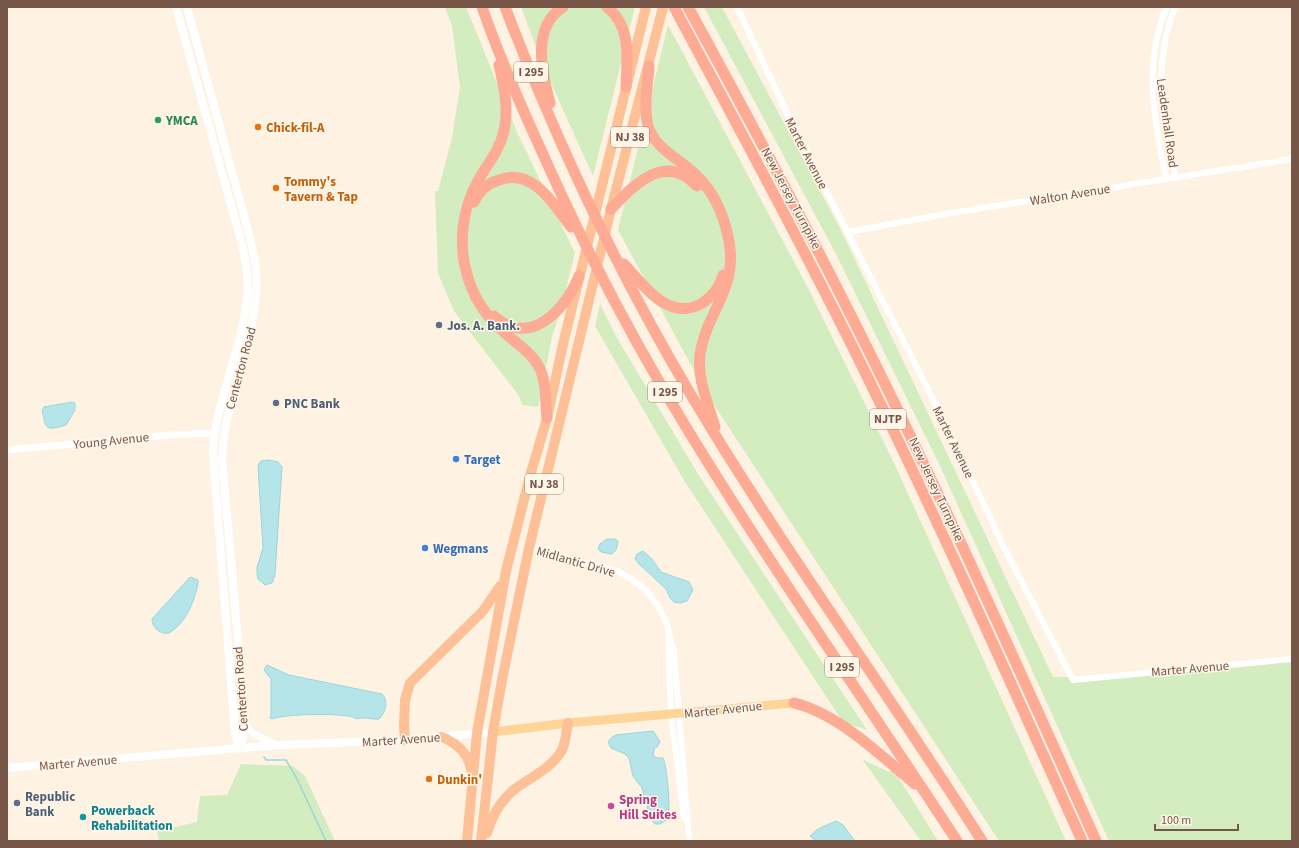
<svg xmlns="http://www.w3.org/2000/svg" width="1299" height="848" viewBox="0 0 1299 848" font-family="'Source Sans 3',sans-serif">
<style>
.green{fill:#d4edc0}
.water{fill:#b5e4e9;stroke:#9bd5dc}
.lines{fill:none;stroke-linecap:round;stroke-linejoin:round}
.stream{stroke:#9bd5dc;stroke-width:1.5}
.minor{stroke:#fff;stroke-width:6}
.tertiary{stroke:#fff;stroke-width:7}
.secondary{stroke:#fff;stroke-width:8}
.primary{stroke:#ffd498;stroke-width:9}
.trunk{stroke:#fec096;stroke-width:10}
.motorway{stroke:#fdab94;stroke-width:11}
.leisure-dot{fill:#2e9e5b;stroke:#fff6ea;stroke-width:1.5}
.food-dot{fill:#e8710a;stroke:#fff6ea;stroke-width:1.5}
.service-dot{fill:#5c6f8a;stroke:#fff6ea;stroke-width:1.5}
.shop-dot{fill:#3f7fe0;stroke:#fff6ea;stroke-width:1.5}
.hotel-dot{fill:#d1479c;stroke:#fff6ea;stroke-width:1.5}
.culture-dot{fill:#0f9aa8;stroke:#fff6ea;stroke-width:1.5}
.labels{text-anchor:middle;stroke-width:3;stroke-linejoin:round;paint-order:stroke}
.shield{fill:#fff6ea;stroke:#a08678;stroke-width:1}
.shield-label{font-size:12px;font-weight:bold;fill:#785647}
.leisure-label{font-size:13px;font-weight:bold;fill:#27864d;stroke:#fff6ea;text-anchor:start}
.street-label{font-size:13px;fill:#785647;stroke:#fff6ea}
.food-label{font-size:13px;font-weight:bold;fill:#c56008;stroke:#fff6ea;text-anchor:start}
.service-label{font-size:13px;font-weight:bold;fill:#4e5e75;stroke:#fff6ea;text-anchor:start}
.shop-label{font-size:13px;font-weight:bold;fill:#366cbe;stroke:#fff6ea;text-anchor:start}
.hotel-label{font-size:13px;font-weight:bold;fill:#b23c85;stroke:#fff6ea;text-anchor:start}
.culture-label{font-size:13px;font-weight:bold;fill:#0d838f;stroke:#fff6ea;text-anchor:start}
</style>
<rect width="100%" height="100%" fill="#fef2e2"/>
<!-- green -->
<g class="green">
<path d="M445,7h21l51,125 58,121 -13,53 -10,31 -14,70 -16,-2 -3,-9 -65,-85 -16,-38 -3,-82h3l14,-53 8,-51 -8,-61z"/>
<path d="M521,7h114l-42,169 -49,-108z"/>
<path d="M704,7h18l120,225 211,445h38l201,-18v182h-183l-168,-373 -104,-212z"/>
<path d="M668,25l141,265 85,173 172,378h-67l-294,-450 -87,-161z"/>
<path d="M600,304l17,34 81,136 169,256 -24,-8 -158,-240 -90,-156z"/>
<path d="M862,759l27,13 3,-5 46,74h-17z"/>
<path d="M241,764l52,2 12,10 30,65h-176l-2,-10 40,-9 3,-26 27,-1z"/>
</g>
<!-- water -->
<g class="water">
<path d="M72,402l3,1v7l-9,15c-20,6 -20,5 -24,-15l2,-3z"/>
<path d="M269,460l9,2 4,5 -7,108 -3,8 -7,2 -7,-6 -1,-6v-6l6,-19 -5,-83 3,-4z"/>
<path d="M607,539h8l3,2 -2,9 -4,4 -11,-2 -3,-3 2,-5z"/>
<path d="M643,551l9,8 9,13 28,10 4,8 -6,11 -7,2 -6,-1 -4,-4 -4,-9 -28,-26 -3,-4 2,-5z"/>
<path d="M190,577l8,3v4c-4,18 -12,39 -29,49 -8,2 -17,-5 -17,-14z"/>
<path d="M267,665l22,10 93,19c7,7 4,18 -3,25 -7,1 -16,-3 -22,0 -7,-7 -76,-5 -85,0l-2,-1 1,-4v-35l-7,-9z"/>
<path d="M653,731l7,10 -2,5 -4,3 -1,6 4,3h6c4,8 8,52 5,61l-8,5h-5l-5,-6 -8,-30 -9,-12 -4,-18 -4,-4 -14,-6 -3,-6 3,-4 5,-3z"/>
<path d="M836,821l7,4 12,16h-39l-6,-5 8,-7z"/>
</g>
<g class="lines">
<!-- stream -->
<path class="stream" d="M264,757l2,3h20l11,19 29,62"/>
<!-- minor -->
<g class="minor">
<path d="M737,7l56,119 140,273 57,118 10,23 73,140 219,-21"/>
<path d="M1175,7c-22,55 -14,115 1,170"/>
<path d="M1166,179c-11,-57 -24,-116 1,-172"/>
<path d="M848,232l103,-19 341,-54"/>
<path d="M529,548l88,23 14,8 16,12 10,14 9,16 8,31 15,187"/>
<path d="M668,636l3,79 13,103"/>
</g>
<!-- tertiary -->
<g class="tertiary">
<path d="M7,450l163,-15 45,-2"/>
<path d="M245,720l4,10 5,4 22,11"/>
<path d="M239,748l5,-12v-15"/>
</g>
<!-- secondary -->
<g class="secondary">
<path d="M176,7l65,234c5,19 8,38 6,57 -5,54 -32,102 -34,156l22,279 4,15"/>
<path d="M187,7l62,227c5,19 9,38 7,57 -3,57 -32,110 -34,167l23,262"/>
<path d="M7,768l270,-23 128,-5 88,-8"/>
</g>
<!-- primary -->
<path class="primary" d="M493,732l75,-9 226,-20"/>
<!-- trunk -->
<g class="trunk">
<path d="M442,737c14,6 26,16 29,32"/>
<path d="M405,740l-1,-14 1,-26 5,-17 73,-72 17,-25"/>
<path d="M487,833c5,-17 14,-33 28,-44 16,-12 37,-21 47,-39 4,-8 4,-18 6,-27"/>
<path d="M467,841l10,-108 29,-162 24,-95 17,-58 17,-78 82,-333"/>
<path d="M481,841l12,-109 9,-52 27,-132 82,-339 52,-202"/>
</g>
<!-- motorway -->
<g class="motorway">
<path d="M482,7c16,46 35,90 55,134 44,100 95,198 152,291 85,139 179,273 268,409"/>
<path d="M505,7c51,134 113,265 186,388 91,153 196,296 291,446"/>
<path d="M607,7c25,20 20,51 19,80"/>
<path d="M674,7c63,118 127,235 186,355 78,158 150,319 222,479"/>
<path d="M688,7c69,126 136,252 199,381 73,149 141,301 209,453"/>
<path d="M499,65c5,21 10,45 5,66 -4,17 -13,29 -22,43 -16,26 -22,51 -19,81 4,31 18,58 42,78 12,11 27,20 34,34 8,15 6,35 8,51"/>
<path d="M649,66c-1,19 -6,41 -1,60 7,23 32,33 48,49 17,16 27,38 32,61 12,52 -21,74 -28,118 -3,26 8,49 15,73"/>
<path d="M550,103c-8,-30 -19,-76 13,-96"/>
<path d="M474,202c5,-11 14,-19 25,-22 34,-13 55,25 72,47"/>
<path d="M611,209c23,-24 54,-58 86,-23"/>
<path d="M624,264c20,22 46,60 80,38 10,-7 16,-16 19,-27"/>
<path d="M494,316c36,33 72,-7 85,-40"/>
<path d="M794,703c45,11 86,52 121,81"/>
</g>
</g>
<!-- markers -->
<circle class="leisure-dot" cx="158" cy="120" r="4"/>
<g class="food-dot">
<circle cx="258" cy="127" r="4"/>
<circle cx="276" cy="188" r="4"/>
<circle cx="429" cy="779" r="4"/>
</g>
<g class="service-dot">
<circle cx="439" cy="325" r="4"/>
<circle cx="276" cy="403" r="4"/>
<circle cx="17" cy="803" r="4"/>
</g>
<g class="shop-dot">
<circle cx="456" cy="459" r="4"/>
<circle cx="425" cy="548" r="4"/>
</g>
<circle class="hotel-dot" cx="611" cy="806" r="4"/>
<circle class="culture-dot" cx="83" cy="817" r="4"/>
<g class="labels">
<!-- shield labels -->
<g class="shield">
<rect x="514" y="62" width="34" height="20" rx="3"/>
<rect x="611" y="127" width="38" height="20" rx="3"/>
<rect x="648" y="382" width="34" height="20" rx="3"/>
<rect x="870" y="409" width="36" height="20" rx="3"/>
<rect x="525" y="474" width="38" height="20" rx="3"/>
<rect x="825" y="657" width="34" height="20" rx="3"/>
</g>
<g class="shield-label">
<text x="531" y="76">I 295</text>
<text x="630" y="141">NJ 38</text>
<text x="665" y="396">I 295</text>
<text x="888" y="423">NJTP</text>
<text x="544" y="488">NJ 38</text>
<text x="842" y="671">I 295</text>
</g>
<!-- leisure labels -->
<g class="leisure-label">
<text x="166" y="125">YMCA</text>
</g>
<!-- street labels -->
<g class="street-label">
<text transform="translate(1168 123) rotate(82)" y="5">Leadenhall Road</text>
<text transform="translate(807 153) rotate(63)" y="5">Marter Avenue</text>
<text transform="translate(1070 194) rotate(-9)" y="5">Walton Avenue</text>
<text transform="translate(792 198) rotate(62)" y="5">New Jersey Turnpike</text>
<text transform="translate(240 368) rotate(-75)" y="5">Centerton Road</text>
<text transform="translate(111 440) rotate(-6)" y="5">Young Avenue</text>
<text transform="translate(954 442) rotate(64)" y="5">Marter Avenue</text>
<text transform="translate(937 489) rotate(65)" y="5">New Jersey Turnpike</text>
<text transform="translate(576 561) rotate(16)" y="5">Midlantic Drive</text>
<text transform="translate(1190 668) rotate(-5)" y="5">Marter Avenue</text>
<text transform="translate(240 689) rotate(-94)" y="5">Centerton Road</text>
<text transform="translate(723 709) rotate(-6)" y="5">Marter Avenue</text>
<text transform="translate(401 739) rotate(-4)" y="5">Marter Avenue</text>
<text transform="translate(78 762) rotate(-5)" y="5">Marter Avenue</text>
</g>
<!-- food labels -->
<g class="food-label">
<text x="266" y="132">Chick-fil-A</text>
<text x="284" y="186">Tommy's<tspan x="284" dy="15">Tavern &amp; Tap</tspan></text>
<text x="437" y="784">Dunkin'</text>
</g>
<!-- service labels -->
<g class="service-label">
<text x="447" y="330">Jos. A. Bank.</text>
<text x="284" y="408">PNC Bank</text>
<text x="25" y="801">Republic<tspan x="25" dy="15">Bank</tspan></text>
</g>
<!-- shop labels -->
<g class="shop-label">
<text x="464" y="464">Target</text>
<text x="433" y="553">Wegmans</text>
</g>
<!-- hotel labels -->
<g class="hotel-label">
<text x="619" y="804">Spring<tspan x="619" dy="15">Hill Suites</tspan></text>
</g>
<!-- culture labels -->
<g class="culture-label">
<text x="91" y="815">Powerback<tspan x="91" dy="15">Rehabilitation</tspan></text>
</g>
</g>
<!-- border -->
<rect width="1299" height="848" fill="none" stroke="#785647" stroke-width="16"/>
<!-- scale -->
<path d="M1155 824v6h83v-6" fill="none" stroke="#785647" stroke-width="2"/>
<text x="1161" y="824" font-size="12" fill="#785647" stroke="#fff6ea" stroke-width="3" paint-order="stroke">100 m</text>
</svg>
